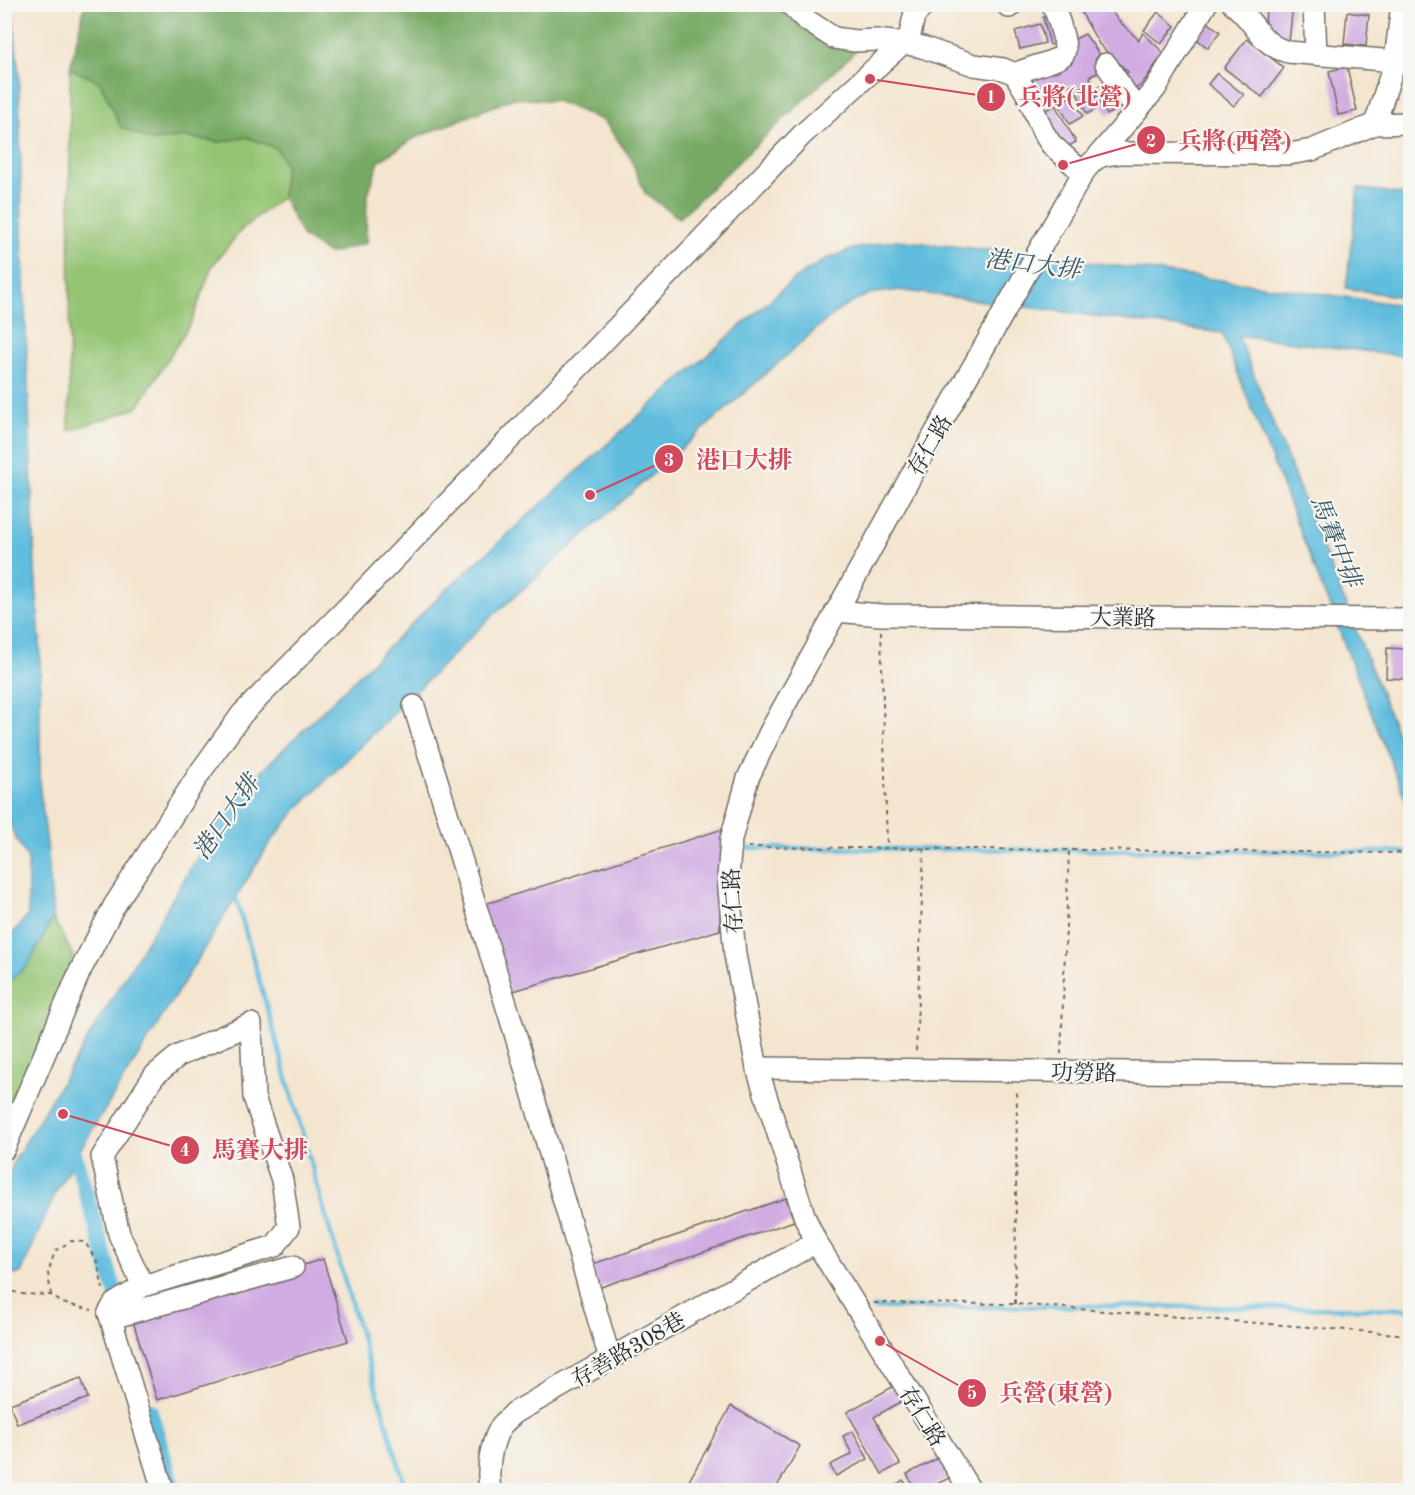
<svg xmlns="http://www.w3.org/2000/svg" width="1415" height="1495" viewBox="0 0 1415 1495" font-family="'Old Standard TT','Noto Serif TC',serif">
<style>
.green{fill:#95c473;stroke:#60784f;stroke-width:1.5}
.forest{fill:#78aa65;stroke:#526a48;stroke-width:1.5}
.water{fill:#60bdde;stroke:#467484;stroke-width:1.5}
.lines{fill:none;stroke-linecap:round;stroke-linejoin:round}
.stream{stroke:#60bdde;stroke-width:4.5}
.canal{stroke:#60bdde;stroke-width:15}
.building{fill:#d0ace2}
.minor-casing{stroke:#716c64;stroke-width:24}
.path{stroke:#716c64;stroke-width:2;stroke-dasharray:4.5 4.5;stroke-linecap:butt}
.minor{stroke:#fff;stroke-width:21}
.labels{text-anchor:middle;stroke-width:4.5;stroke-linejoin:round;paint-order:stroke}
.street-label{font-size:22px;fill:#2b2b2b;stroke:#f6f6f2}
.water-label{font-size:24px;font-style:italic;fill:#3b5761;stroke:#f6f6f2}
.leader{fill:none;stroke:#d1495b;stroke-width:2}
.callout-dot{fill:#d1495b;stroke:#f6f6f2;stroke-width:2}
.mark-label{font-size:18px;text-anchor:middle;font-weight:bold;fill:#fff}
.callout-label{font-size:24px;text-anchor:middle;font-weight:bold;fill:#d1495b;stroke:#f6f6f2;stroke-width:4.5;stroke-linejoin:round;paint-order:stroke}
</style>
<rect width="100%" height="100%" fill="#f6f6f2"/>
<filter id="ink" filterUnits="userSpaceOnUse"><feTurbulence type="fractalNoise" baseFrequency=".0167" numOctaves="2"/><feDisplacementMap in="SourceGraphic" scale="12" xChannelSelector="R" yChannelSelector="G"/><feConvolveMatrix kernelMatrix="1 2 1 2 8 2 1 2 1" color-interpolation-filters="sRGB"/></filter>
<filter id="wash" filterUnits="userSpaceOnUse"><feTurbulence type="fractalNoise" baseFrequency=".008" numOctaves="4" result="noise"/><feDisplacementMap in="SourceGraphic" scale="24" xChannelSelector="R" yChannelSelector="G"/><feGaussianBlur stdDeviation="1.35" result="paint"/><feColorMatrix in="noise" values="0 0 0 0 0 0 0 0 0 0 0 0 0 0 0 0 0 1.4 0 .05"/><feComposite in="paint" operator="in"/></filter>
<g filter="url(#wash)">
<rect width="100%" height="100%" fill="#f4e5cf"/>
<!-- green -->
<g class="green">
<path d="M70,68l30,14 21,45 31,14 34,-4 33,5 28,-5 29,11 9,17 -3,32 -39,31 -31,38 -20,55 -55,87 -68,23z"/>
<path d="M53,918l20,37 -6,29 -62,149v-148l23,-20z"/>
</g>
<!-- forest -->
<path class="forest" d="M85,4h693l13,16 75,21 -187,177 -34,-25 -15,-36 -26,-36 -48,-20 -42,-3 -99,40 -36,23 -12,36 -1,46 -37,11 -26,-17 -21,-40 3,-32 -9,-17 -30,-11 -27,5 -33,-5 -34,4 -31,-14 -21,-45 -30,-14z"/>
<!-- water -->
<g class="water">
<path d="M12,5l7,71 3,155 13,338 5,73v149l7,53 6,74 -25,47 -23,20v-42l23,-28v-56l-13,-22 -11,-28v-804z"/>
<path d="M1358,188l52,8v102l-64,-10z"/>
<path d="M896,240l156,17 358,49v51l-172,-22 172,431v45l-188,-478 -323,-43 -30,4 -26,13 -21,17 -334,296 -192,190 -27,34 -188,304 -25,44 -35,81 -6,2 -10,-4v-83l9,-27 206,-341 29,-37 197,-193 188,-170 159,-140 31,-20 29,-11z"/>
</g>
<g class="lines">
<!-- stream -->
<g class="stream">
<path d="M744,848l666,4"/>
<path d="M236,898l88,312 82,280"/>
<path d="M873,1308l221,-2 316,3"/>
</g>
<!-- canal -->
<g class="canal">
<path d="M70,1139l47,158"/>
<path d="M150,1410l24,80"/>
</g>
</g>
<g id="blocks">
<!-- building -->
<g class="building">
<path d="M1086,4h20l12,16 21,20 4,-7 21,20 -22,31 -9,7 -11,-13 6,-6 -29,-28 -19,-34z"/>
<path d="M1266,4h27l-4,38 -24,-9z"/>
<path d="M1158,12l17,14 -14,18 -17,-14z"/>
<path d="M1347,12l22,3 -3,31 -22,-2z"/>
<path d="M1054,15l7,28 -11,2 -7,-28z"/>
<path d="M1205,20l15,12 -12,16 -15,-12z"/>
<path d="M1040,24l5,19 -25,6 -5,-18z"/>
<path d="M1085,34l24,34 -19,8 1,6 -16,8 -1,-6 -21,5 1,8 -16,6 -7,-31 41,-9 -3,-10 -1,-10z"/>
<path d="M1247,39l37,29 -22,29 -38,-29z"/>
<path d="M1347,67l10,44 -19,4 -9,-44z"/>
<path d="M1217,73l27,22 -10,11 -26,-22z"/>
<path d="M1111,79l14,26 -18,10 -14,-26z"/>
<path d="M1090,86l10,21 -13,7 -10,-21z"/>
<path d="M1071,96l12,20 -13,8 -12,-21z"/>
<path d="M1055,105l21,37 -11,6 -21,-37z"/>
<path d="M1387,648l20,1 -1,30 -20,-1z"/>
<path d="M726,828l-6,45v57l-210,62 -28,-87z"/>
<path d="M786,1198l8,23 -196,67 -8,-23z"/>
<path d="M323,1259l25,82 -191,59 -25,-82z"/>
<path d="M81,1378l7,20 -71,26 -7,-20z"/>
<path d="M896,1385l8,15 -30,17 26,47 -18,10 -35,-62z"/>
<path d="M731,1406l69,40 -25,44h-86l-4,-2z"/>
<path d="M853,1431l15,28 -32,17 -6,-11 22,-11 -9,-18z"/>
<path d="M942,1456l11,20 -28,14h-10l-8,-16z"/>
<path d="M903,1480l8,10h-22z"/>
</g>
</g>
</g>
<g filter="url(#ink)">
<use href="#blocks" fill-opacity="0" stroke="#716c64" stroke-width="1.5"/>
<g class="lines">
<!-- minor casing -->
<g class="minor-casing">
<g id="minor">
<path d="M790,4l15,15 29,19 21,3 20,-1 28,3 19,4 52,18 29,4 12,5 12,20 16,38 8,12 32,29"/>
<path d="M1233,4c23,17 25,40 55,48l107,9 -20,63"/>
<path d="M1314,4l2,50"/>
<path d="M1009,7l3,-3"/>
<path d="M1395,61l7,-57"/>
<path d="M1106,64l30,45"/>
<path d="M1015,74c9,-5 45,-14 48,-19 4,-6 1,-13 0,-19 -3,-11 -5,-21 -11,-32"/>
<path d="M1099,155l56,-66 51,-85"/>
<path d="M836,611l45,4 529,4"/>
<path d="M414,706l100,324 96,329"/>
<path d="M757,1068l653,7"/>
<path d="M4,1149l76,-178 34,-65 87,-135 41,-57 108,-109 452,-470 101,-92 7,-8 4,-19 11,-12"/>
<path d="M109,1313l5,-9 29,-18 132,-40 14,-19 -7,-47 -28,-83 -3,-73 -73,32 -24,20 -52,81 17,77 24,52"/>
<path d="M109,1313l10,3 174,-49"/>
<path d="M109,1313l54,177"/>
<path d="M490,1490c-3,-20 0,-44 10,-62 3,-6 10,-10 14,-15l302,-171"/>
<path d="M970,1490l-154,-248 -11,-24 -48,-150 -22,-113 -7,-77 3,-39 17,-61 23,-48 145,-263 167,-294c13,-18 18,-18 39,-20l167,1 23,-4 63,-26 35,-1"/>
</g>
</g>
<!-- path -->
<g class="path">
<path d="M881,631l6,216"/>
<path d="M748,847l662,6"/>
<path d="M916,1051l8,-203"/>
<path d="M1061,1054l8,-204"/>
<path d="M4,1288l16,6 31,1 11,8 30,7"/>
<path d="M51,1295l-3,-22 7,-22 16,-10 14,1 12,20 6,27"/>
<path d="M874,1303l141,1 395,31"/>
<path d="M1015,1304l2,-216"/>
</g>
<!-- minor -->
<use href="#minor" class="minor"/>
</g>
</g>
<g class="labels">
<!-- street labels -->
<g class="street-label">
<text transform="translate(929 445) rotate(-60)" y="8">存仁路</text>
<text transform="translate(1123 617) rotate(1)" y="8">大業路</text>
<text transform="translate(732 901) rotate(-93)" y="8">存仁路</text>
<text transform="translate(1084 1072) rotate(1)" y="8">功勞路</text>
<text transform="translate(628 1349) rotate(-30)" y="8">存善路308巷</text>
<text transform="translate(923 1416) rotate(58)" y="8">存仁路</text>
</g>
<!-- water labels -->
<g class="water-label">
<text transform="translate(1033 264) rotate(7)" y="8">港口大排</text>
<text transform="translate(1336 541) rotate(68)" y="8">馬賽中排</text>
<text transform="translate(226 817) rotate(-55)" y="8">港口大排</text>
</g>
</g>
<!-- callouts -->
<path class="leader" d="M870 79L991 97M1063 165L1151 140M590 495L669 459M63 1114L185 1150M880 1341L972 1393"/>
<g class="callout-dot">
<circle cx="870" cy="79" r="6"/>
<circle cx="1063" cy="165" r="6"/>
<circle cx="590" cy="495" r="6"/>
<circle cx="63" cy="1114" r="6"/>
<circle cx="880" cy="1341" r="6"/>
<circle cx="991" cy="97" r="15"/>
<circle cx="1151" cy="140" r="15"/>
<circle cx="669" cy="459" r="15"/>
<circle cx="185" cy="1150" r="15"/>
<circle cx="972" cy="1393" r="15"/>
</g>
<g class="mark-label">
<text x="991" y="103">1</text>
<text x="1151" y="147">2</text>
<text x="669" y="466">3</text>
<text x="185" y="1156">4</text>
<text x="972" y="1399">5</text>
</g>
<g class="callout-label">
<text x="1075" y="105">兵將(北營)</text>
<text x="1235" y="149">兵將(西營)</text>
<text x="744" y="468">港口大排</text>
<text x="260" y="1158">馬賽大排</text>
<text x="1056" y="1401">兵營(東營)</text>
</g>
<!-- margin -->
<rect width="1415" height="1495" fill="none" stroke="#f6f6f2" stroke-width="24"/>
</svg>
